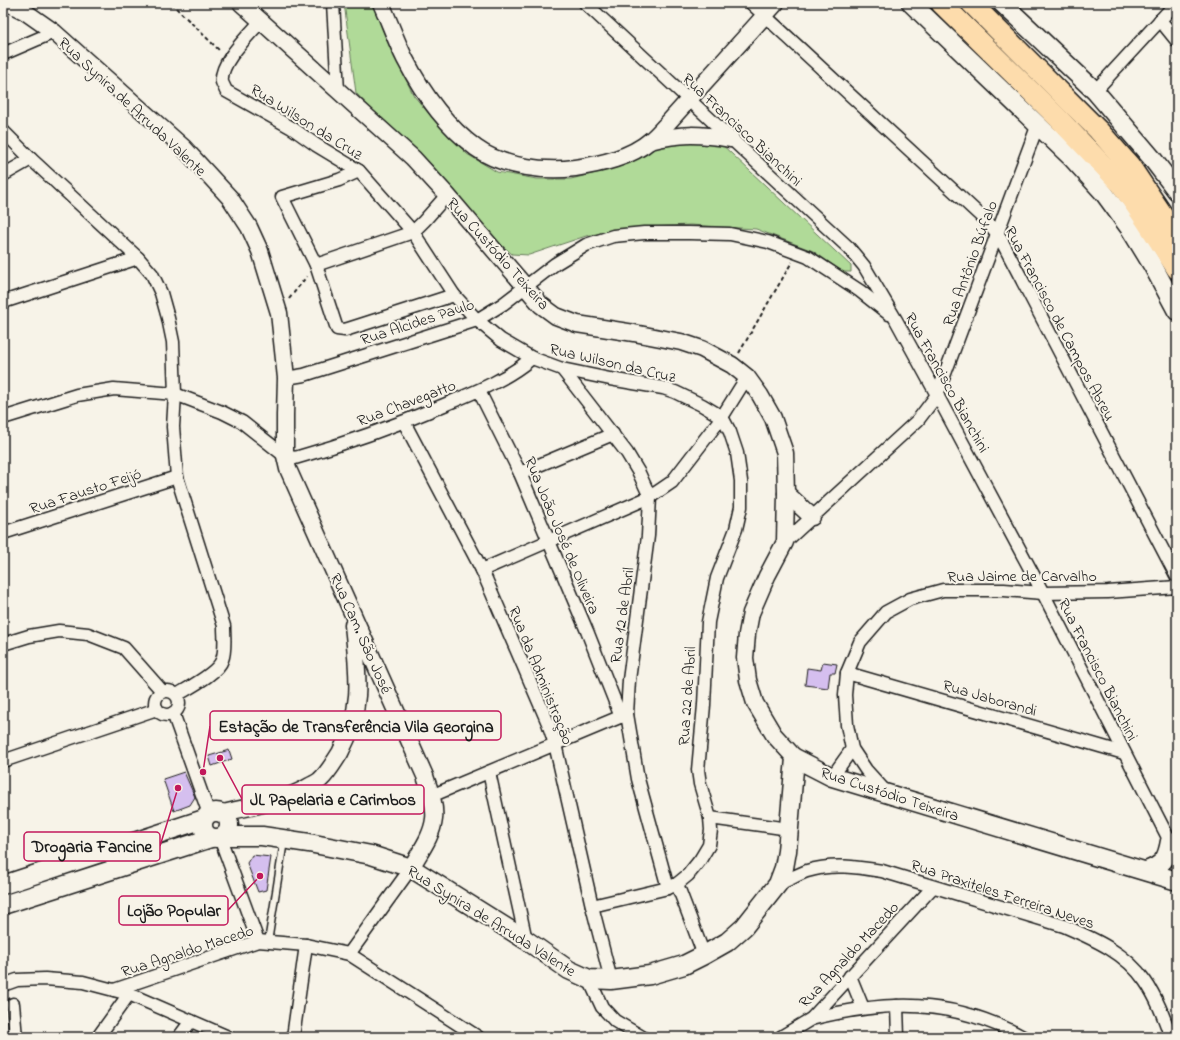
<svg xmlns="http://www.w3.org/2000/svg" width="1180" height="1040" viewBox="0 0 1180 1040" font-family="'Indie Flower',sans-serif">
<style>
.green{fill:#b0da98;stroke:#667b5a}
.building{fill:#d5bfef;stroke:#1c1c1c}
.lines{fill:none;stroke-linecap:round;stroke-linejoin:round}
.service-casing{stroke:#1c1c1c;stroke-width:9}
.minor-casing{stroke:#1c1c1c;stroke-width:15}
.tertiary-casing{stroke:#1c1c1c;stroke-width:19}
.secondary-casing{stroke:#1c1c1c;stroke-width:21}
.primary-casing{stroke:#1c1c1c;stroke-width:23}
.path{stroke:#1c1c1c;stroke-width:2;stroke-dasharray:4 3;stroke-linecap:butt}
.service{stroke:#f7f3e8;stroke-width:6}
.minor{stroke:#f7f3e8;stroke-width:12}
.tertiary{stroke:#f7f3e8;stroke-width:16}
.secondary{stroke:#f7f3e8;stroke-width:18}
.primary{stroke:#fddcac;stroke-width:20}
.labels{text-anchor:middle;stroke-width:4;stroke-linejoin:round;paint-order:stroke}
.street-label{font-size:16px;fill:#1c1c1c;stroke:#f7f3e8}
.leader{fill:none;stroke:#c2185b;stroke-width:1.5}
.callout-dot{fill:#c2185b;stroke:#f7f3e8;stroke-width:1.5}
.callout{fill:#f7f3e8;stroke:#c2185b;stroke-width:1.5}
.callout-label{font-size:17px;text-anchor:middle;font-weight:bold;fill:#1c1c1c}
</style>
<rect width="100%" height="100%" fill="#f7f3e8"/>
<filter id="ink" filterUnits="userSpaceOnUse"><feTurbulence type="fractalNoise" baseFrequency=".025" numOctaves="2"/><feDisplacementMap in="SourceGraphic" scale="8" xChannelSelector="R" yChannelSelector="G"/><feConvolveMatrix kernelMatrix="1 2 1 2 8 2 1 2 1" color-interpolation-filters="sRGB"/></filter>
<g filter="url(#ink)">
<!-- green -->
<path class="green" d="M344,3h28l17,42 25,51 22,26 31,32 30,18 40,7h34l33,-8 68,-36 44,4 135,127v6h-8l-30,-21 -57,-22 -66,-4 -63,3 -41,8 -57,19 -17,-1 -19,-16 -62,-74 -49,-43 -26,-28z"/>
<!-- building -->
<g class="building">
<path d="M823,662l14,2 -2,9h-5l-2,15 -23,-3 2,-17 14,2z"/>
<path d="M229,750l3,9 -20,7 -3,-10z"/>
<path d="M184,772l11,25 -5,8 -16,6 -11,-32z"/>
<path d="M252,855l19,2 -5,33 -8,2 -11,-29z"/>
</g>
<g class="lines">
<!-- service casing -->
<g class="service-casing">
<path id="service" d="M268,942l16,-101"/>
</g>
<!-- minor casing -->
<g class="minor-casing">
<g id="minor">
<path d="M333,3l5,88"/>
<path d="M585,3l264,245 15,18 32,54 41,75 106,198 134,262"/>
<path d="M751,3l232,215 15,16 179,343"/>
<path d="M1160,20l17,21"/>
<path d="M261,21c-12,14 -42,42 -39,61 1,3 3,6 4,9l66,37 24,17 43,26 54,61 41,63 23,25 24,20 31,18 30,11 48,10 53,9 12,4 27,13 20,12 8,15 7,21 4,28v26l-5,22 -19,49 -9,44 -4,83 -6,65 2,14 10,34 1,12 -2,15 -9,15 -12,15 -11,9 -9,4 -76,18"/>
<path d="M3,54l51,-22"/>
<path d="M1095,91l81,-88"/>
<path d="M3,131l28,28 107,99 14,16 9,19 7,25 5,24 2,52 -2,33 4,50 47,149c0,11 2,24 -2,34 -4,13 -34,28 -45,35"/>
<path d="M359,171l-20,9 -57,17 34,68 21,64 8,1 109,-35"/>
<path d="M3,175l28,-16"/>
<path d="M316,265l97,-33 11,-11 23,-26"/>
<path d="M3,302l135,-44"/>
<path d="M562,369l65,84 12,20 11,24 -2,39 -19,144 -2,34 11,65 30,109"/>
<path d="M286,378l18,-3 173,-55 26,-16 52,-40 31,-19 27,-9 31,-3h45l41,1 38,8 40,15 52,34 29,23"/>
<path d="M479,391l41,82 67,158 34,86"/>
<path d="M3,418l74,-23 37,-6 61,5 47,18 20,10 43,34 10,2c50,-14 100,-32 149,-53 31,-13 62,-25 88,-47"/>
<path d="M404,422l78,148 66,153 7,21 37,162 19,74"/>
<path d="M520,473l93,-39"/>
<path d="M3,533l174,-56"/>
<path d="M785,542l133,-122 19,-25 101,-271"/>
<path d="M482,570l168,-73 22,-15 50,-65 25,-40"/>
<path d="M3,644l26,-8 30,-5 29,3 36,14 38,43"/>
<path d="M847,673l277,80"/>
<circle cx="167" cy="703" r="12"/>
<path d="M173,713l36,101"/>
<path d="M3,761l154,-52"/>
<path d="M489,772l37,168"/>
<path d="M832,777l20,-28"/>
<path d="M886,792l-20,-22 -14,-21 -5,-24 -2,-30 2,-22 13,-31 26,-30 24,-13 33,-9h61l39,3 65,-1 69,-5"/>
<path d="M431,796l196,-82"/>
<path d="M710,818l79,11"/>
<path d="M220,838l38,103"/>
<path d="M677,884l27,71"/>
<path d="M778,884c10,-4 19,-9 29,-13 25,-8 50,-4 75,0l182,55c30,13 62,27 81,55 12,17 19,37 26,56"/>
<path d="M349,954l62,-86"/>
<path d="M850,976l13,32"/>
<path d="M589,979l13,28 13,14 27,16"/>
<path d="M3,985l14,-5 28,-1 38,3 46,12 99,43"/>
<path d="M114,990l144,-49 48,4 43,9 129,83"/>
<path d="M13,1004l3,33"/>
<path d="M897,1006l1,31"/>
<path d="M811,1019c77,-19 140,-21 212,18"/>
<path d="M98,1037l31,-43"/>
<path d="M179,1037l12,-16"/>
<path d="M293,1037l13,-92"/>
<path d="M781,1037l30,-18 122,-132"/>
</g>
</g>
<!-- tertiary casing -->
<g class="tertiary-casing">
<g id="tertiary">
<path d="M8,3l16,8 30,21 129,115 47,51 19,29 11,24 19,62 7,65 -1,37v41l3,13 137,307c4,13 11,29 9,43 -2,18 -15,34 -23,49"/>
<path d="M241,3l172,155 34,37 94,110 15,11 21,8 57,9 47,9 21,7 30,16 15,12 13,18 13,23 12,35 1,40 -1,49 -18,34 -16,37 -4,21 -2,24 3,22 7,23 19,32 21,23"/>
<path d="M381,3c8,18 15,38 24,56 17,33 41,67 71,89 26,19 69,24 99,20 26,-4 55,-10 76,-28 5,-4 10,-10 15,-15l110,-122"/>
<path d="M650,141c31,-8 50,-7 81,-2"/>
<path d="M786,493l26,24"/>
<path d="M223,813c29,-7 60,-11 87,-27 3,-2 7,-3 10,-6 8,-7 14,-18 20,-27 24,-45 18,-79 13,-128"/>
</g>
</g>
<!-- secondary casing -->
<g class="secondary-casing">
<g id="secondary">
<path d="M911,3l161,155 32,35 27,37 22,36 24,45"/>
<path d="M1002,3l93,88 56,66 26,34"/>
<circle cx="216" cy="825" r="13"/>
<path d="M226,836h36l47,7 62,12 40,13 115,72 43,30 20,9 22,1 39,-5 34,-10 20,-10 23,-13 17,-15 34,-43 6,-16 3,-17 8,-93 37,19 345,104"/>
<path d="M1146,871c17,-6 21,-12 24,-30"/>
<path d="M3,885l201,-66"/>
<path d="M3,905l208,-67"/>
</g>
</g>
<!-- primary casing -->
<g class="primary-casing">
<g id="primary">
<path d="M941,3l116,114 64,67 26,38 30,47"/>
<path d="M971,3l127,127 32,36 47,70"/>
</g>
</g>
<!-- path -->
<g class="path">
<path d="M171,3l50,49"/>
<path d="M289,299l18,-23"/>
<path d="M739,353l53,-91"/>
</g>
<!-- service -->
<use href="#service" class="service"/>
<!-- minor -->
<use href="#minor" class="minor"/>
<!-- tertiary -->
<use href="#tertiary" class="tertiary"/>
<!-- secondary -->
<use href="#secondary" class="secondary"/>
<!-- primary -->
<use href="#primary" class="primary"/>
</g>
</g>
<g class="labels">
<!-- street labels -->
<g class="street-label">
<text transform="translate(133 106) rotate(43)" y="6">Rua Synira de Arruda Valente</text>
<text transform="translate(307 121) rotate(32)" y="6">Rua Wilson da Cruz</text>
<text transform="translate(743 129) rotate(43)" y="6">Rua Francisco Bianchini</text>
<text transform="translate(499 253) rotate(48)" y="6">Rua Custódio Teixeira</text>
<text transform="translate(969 263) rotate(-70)" y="6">Rua Antônio Búfalo</text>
<text transform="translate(417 321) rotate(-18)" y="6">Rua Alcides Paulo</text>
<text transform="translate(1061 323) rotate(62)" y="6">Rua Francisco de Campos Abreu</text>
<text transform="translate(613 362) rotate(13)" y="6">Rua Wilson da Cruz</text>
<text transform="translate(948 382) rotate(61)" y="6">Rua Francisco Bianchini</text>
<text transform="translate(406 402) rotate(-21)" y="6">Rua Chavegatto</text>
<text transform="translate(85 490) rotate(-18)" y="6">Rua Fausto Feijó</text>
<text transform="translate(563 535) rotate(67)" y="6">Rua João José de Oliveira</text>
<text x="1022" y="581">Rua Jaime de Carvalho</text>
<text transform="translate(621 615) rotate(-82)" y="6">Rua 12 de Abril</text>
<text transform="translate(362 633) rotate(66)" y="6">Rua Cam. São José</text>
<text transform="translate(1099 669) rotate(63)" y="6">Rua Francisco Bianchini</text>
<text transform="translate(542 675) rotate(68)" y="6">Rua da Administração</text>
<text transform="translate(686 696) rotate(-86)" y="6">Rua 22 de Abril</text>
<text transform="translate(990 697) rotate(16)" y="6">Rua Jaborandi</text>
<text transform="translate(890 793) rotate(18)" y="6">Rua Custódio Teixeira</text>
<text transform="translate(1003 893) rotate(18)" y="6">Rua Praxiteles Ferreira Neves</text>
<text transform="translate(492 920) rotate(32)" y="6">Rua Synira de Arruda Valente</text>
<text transform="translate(187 950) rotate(-18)" y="6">Rua Agnaldo Macedo</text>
<text transform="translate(848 954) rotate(-47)" y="6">Rua Agnaldo Macedo</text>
</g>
</g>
<!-- callouts -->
<path class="leader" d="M203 772L210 726M220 758L242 799M178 788L160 846M260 876L228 910"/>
<g class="callout-dot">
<circle cx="203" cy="772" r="4"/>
<circle cx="220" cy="758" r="4"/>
<circle cx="178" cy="788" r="4"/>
<circle cx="260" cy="876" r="4"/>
</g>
<g class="callout">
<rect x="210" y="711" width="291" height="29" rx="4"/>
<rect x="242" y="785" width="182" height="29" rx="4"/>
<rect x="24" y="832" width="136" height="29" rx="4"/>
<rect x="119" y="896" width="109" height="29" rx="4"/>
</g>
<g class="callout-label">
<text x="356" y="732">Estação de Transferência Vila Georgina</text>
<text x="333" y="805">JL Papelaria e Carimbos</text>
<text x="92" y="852">Drogaria Fancine</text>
<text x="174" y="916">Lojão Popular</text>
</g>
<!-- margin -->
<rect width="1180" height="1040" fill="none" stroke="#f7f3e8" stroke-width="16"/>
<rect x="8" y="8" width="1164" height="1024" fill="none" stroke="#1c1c1c" stroke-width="1.5" filter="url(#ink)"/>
</svg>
